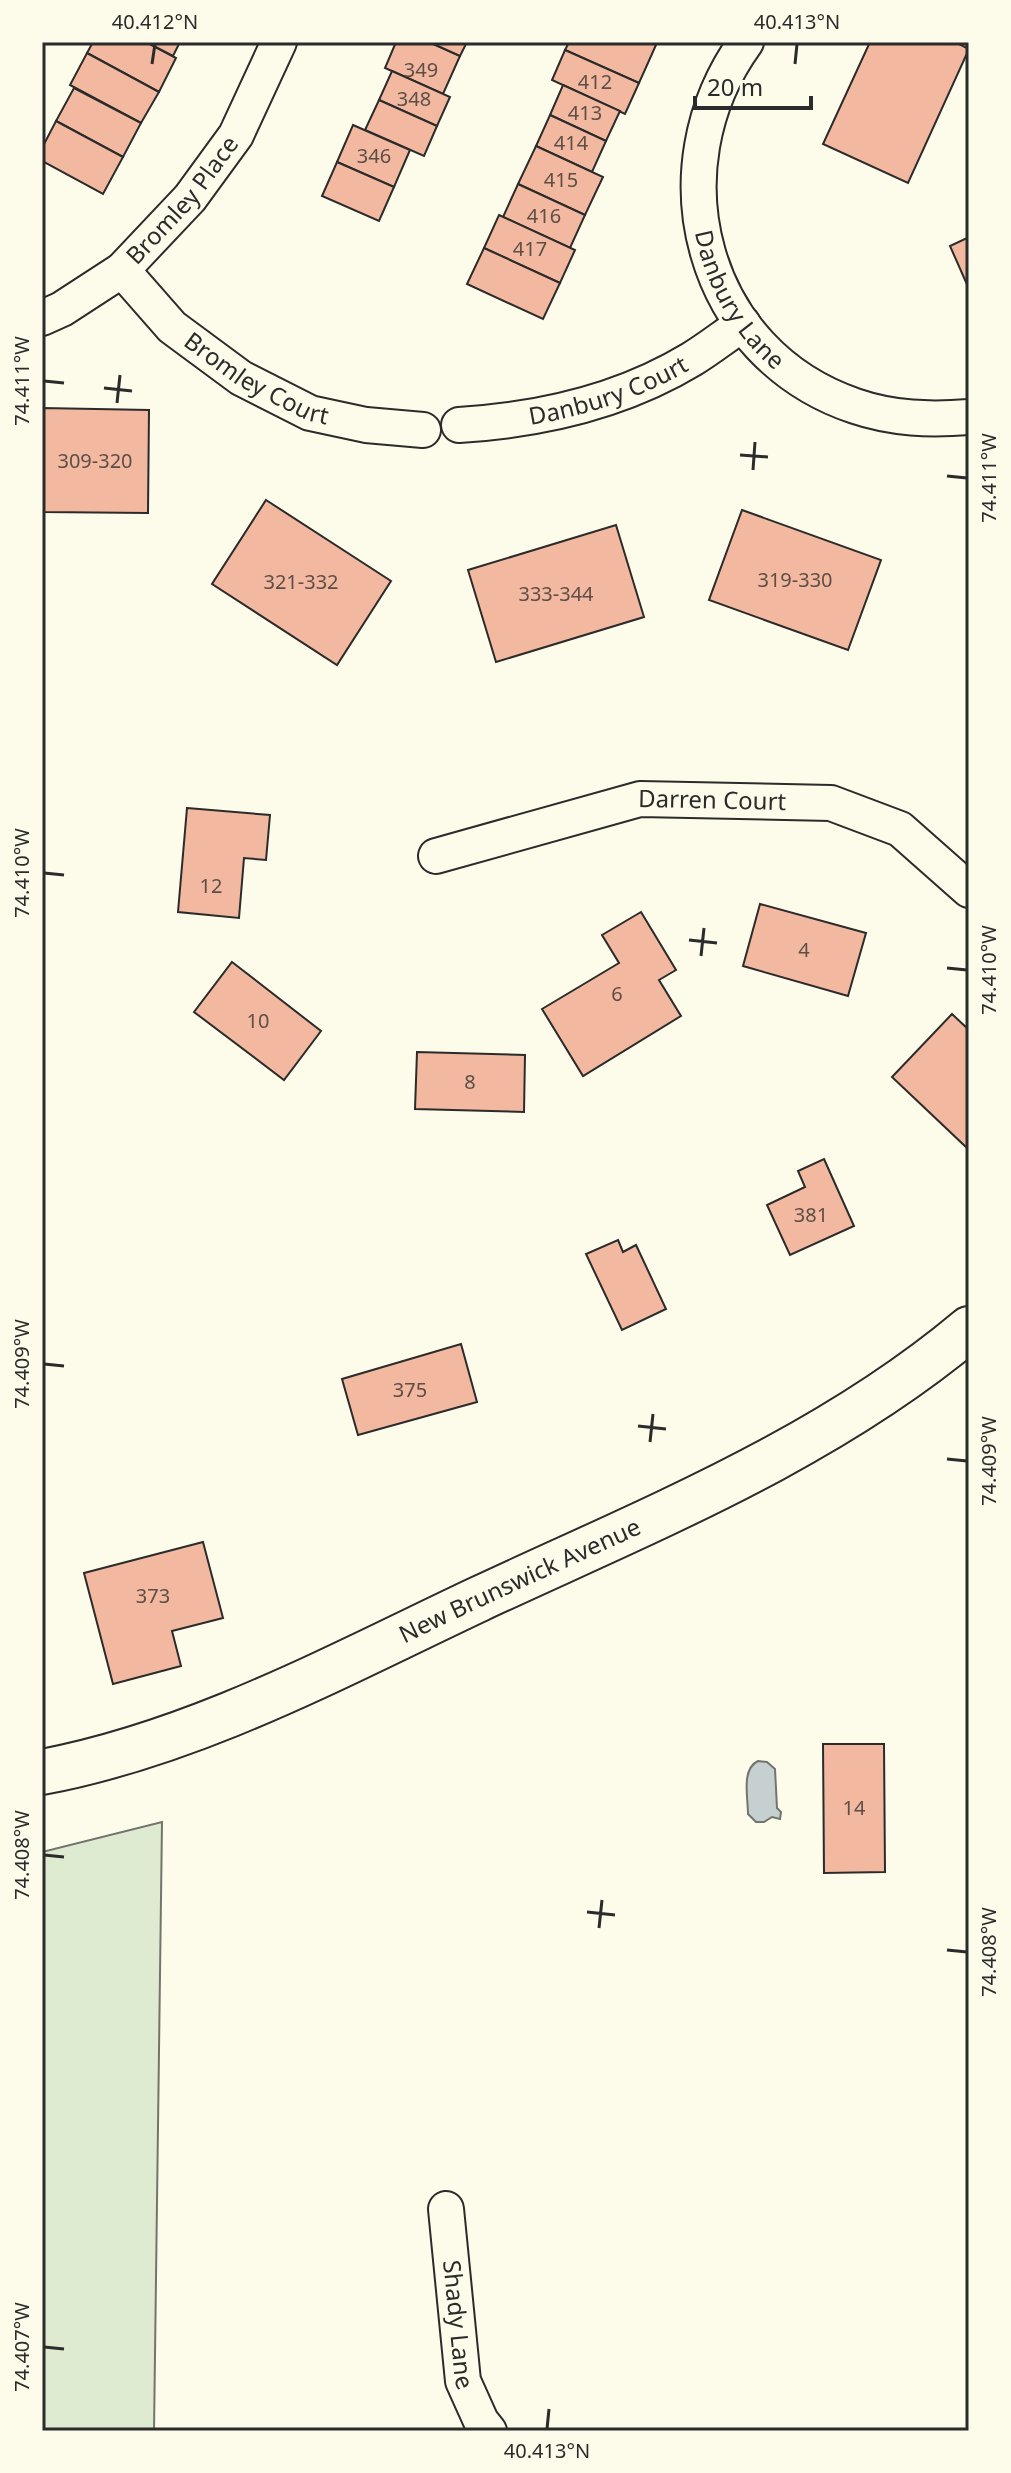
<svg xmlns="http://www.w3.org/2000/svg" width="1011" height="2473" viewBox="0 0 1011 2473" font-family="'Noto Sans',sans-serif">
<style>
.green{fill:#deebd1;stroke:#74746e;stroke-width:2}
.water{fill:#c7d0d0;stroke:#74746e;stroke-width:2}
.building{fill:#f2b8a0;stroke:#2b2b2b;stroke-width:2}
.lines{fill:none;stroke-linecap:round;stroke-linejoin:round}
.minor-casing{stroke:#2b2b2b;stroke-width:38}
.tertiary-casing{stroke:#2b2b2b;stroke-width:48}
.minor{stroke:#fdfbea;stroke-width:34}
.tertiary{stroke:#fdfbea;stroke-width:44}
.ticks{fill:none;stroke:#2b2b2b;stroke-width:3}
.labels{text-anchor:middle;stroke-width:6;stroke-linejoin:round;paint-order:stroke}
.number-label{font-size:20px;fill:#5d4e48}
.street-label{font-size:24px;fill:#2b2b2b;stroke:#fdfbea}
.neatline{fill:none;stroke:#2b2b2b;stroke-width:3}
.ticks-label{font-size:20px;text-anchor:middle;fill:#2b2b2b}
</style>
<rect width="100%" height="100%" fill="#fdfbea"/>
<!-- green -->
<path class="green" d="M162,1822l-8,609h-112v-579z"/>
<!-- water -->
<path class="water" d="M758,1761l9,1 8,7 2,39 4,4 -1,7 -8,-2 -8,5h-8l-8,-8c0,-17 -7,-45 10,-53z"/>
<!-- building -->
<g class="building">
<path d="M93,42h53l30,16 -17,34 -72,-39z"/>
<path d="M146,42h34l-7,14z"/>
<path d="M396,42h33l31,14 -17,38 -58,-26z"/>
<path d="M429,42h38l-7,14z"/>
<path d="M569,42h80l7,3 -17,38 -74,-33z"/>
<path d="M870,42h85l14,7 -61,134 -85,-39z"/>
<path d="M565,50l74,33 -14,31 -73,-34z"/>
<path d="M87,53l72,39 -18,31 -71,-38z"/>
<path d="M392,71l58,26 -13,29 -58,-26z"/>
<path d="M563,85l57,26 -14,30 -56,-26z"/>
<path d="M74,88l67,35 -18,34 -67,-36z"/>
<path d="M379,100l58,26 -13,30 -59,-26z"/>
<path d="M550,115l56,26 -14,31 -56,-26z"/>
<path d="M56,121l67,36 -20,37 -61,-33v-13z"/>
<path d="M353,125l57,25 -16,37 -57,-25z"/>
<path d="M536,146l67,31 -18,38 -67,-31z"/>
<path d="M337,162l57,25 -15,34 -57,-25z"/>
<path d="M518,184l67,31 -15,33 -67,-31z"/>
<path d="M499,215l76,35 -15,33 -76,-35z"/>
<path d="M969,237v52l-19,-43z"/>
<path d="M484,248l76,35 -17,36 -76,-35z"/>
<path d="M42,408l107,2 -1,103 -106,-1z"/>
<path d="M266,500l125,81 -54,84 -125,-81z"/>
<path d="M742,510l139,50 -33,90 -139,-50z"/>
<path d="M616,525l28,92 -148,45 -28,-92z"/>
<path d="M187,808l83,7 -4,45 -22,-2 -5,60 -61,-6z"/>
<path d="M760,904l106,29 -18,63 -105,-30z"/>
<path d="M641,912l35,58 -17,10 22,36 -98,60 -41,-67 77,-46 -17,-28z"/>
<path d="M232,962l89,69 -37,49 -90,-68z"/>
<path d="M952,1014l17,16v114l-3,3 -74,-70z"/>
<path d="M417,1052l108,3 -1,57 -109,-3z"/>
<path d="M824,1159l30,67 -64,29 -23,-50 38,-18 -7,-16z"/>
<path d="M618,1240l5,12 13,-7 30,64 -44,21 -36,-76z"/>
<path d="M461,1344l16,58 -119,33 -16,-56z"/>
<path d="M203,1542l20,76 -51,13 9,35 -68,18 -29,-111z"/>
<path d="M823,1744h61l1,128 -61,1z"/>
</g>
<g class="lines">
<!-- minor casing -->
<g class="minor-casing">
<g id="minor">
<path id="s1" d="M746,42c-93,128 -45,312 109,364 38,13 75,14 114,11"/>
<path id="s2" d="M122,270l50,57 69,51 69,35 56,12 57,5"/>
<path id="s3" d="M42,318l20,-9 60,-39 68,-72 46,-63 43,-93"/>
<path id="s4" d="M459,425c82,-5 162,-23 233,-66 18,-11 34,-24 51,-35"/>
<path id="s5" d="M436,856l204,-57 191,4 69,26 69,61"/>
<path id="s6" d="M446,2209l17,172 18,40 8,10"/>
</g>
</g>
<!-- tertiary casing -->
<g class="tertiary-casing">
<g id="tertiary">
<path id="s7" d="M42,1772c154,-29 297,-107 437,-173 169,-79 346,-149 490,-270"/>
</g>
</g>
<!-- minor -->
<use href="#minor" class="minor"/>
<!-- tertiary -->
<use href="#tertiary" class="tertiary"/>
</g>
<!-- ticks -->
<path class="ticks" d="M152,64l3,-20M795,64l2,-20M44,381l20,2M104,388l28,3M117,403l3,-28M740,455l28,2M753,470l2,-28M947,476l20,2M44,873l20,2M689,940l28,3M701,956l3,-28M947,968l20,2M44,1364l20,2M638,1426l28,3M650,1442l3,-28M947,1459l20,2M44,1855l20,2M587,1912l28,3M599,1928l3,-28M947,1950l20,2M44,2347l20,2M547,2429l2,-20"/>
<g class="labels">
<!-- number labels -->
<g class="number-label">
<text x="421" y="77">349</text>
<text x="595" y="89">412</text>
<text x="414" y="106">348</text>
<text x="585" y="120">413</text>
<text x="571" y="150">414</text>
<text x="374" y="163">346</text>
<text x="561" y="187">415</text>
<text x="544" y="223">416</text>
<text x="530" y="256">417</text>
<text x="95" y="468">309-320</text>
<text x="795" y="587">319-330</text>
<text x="301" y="589">321-332</text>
<text x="556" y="601">333-344</text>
<text x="211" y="893">12</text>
<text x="804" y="957">4</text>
<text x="617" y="1001">6</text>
<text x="258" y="1028">10</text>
<text x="470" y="1089">8</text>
<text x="811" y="1222">381</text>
<text x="410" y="1397">375</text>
<text x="153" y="1603">373</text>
<text x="854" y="1815">14</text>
</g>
<!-- street labels -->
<g class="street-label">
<text dy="8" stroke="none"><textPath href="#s3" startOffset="186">Bromley Place</textPath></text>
<text dy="8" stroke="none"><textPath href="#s1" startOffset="278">Danbury Lane</textPath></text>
<text dy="8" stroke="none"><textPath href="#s2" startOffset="176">Bromley Court</textPath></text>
<text dy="8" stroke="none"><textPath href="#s4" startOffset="154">Danbury Court</textPath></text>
<text dy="8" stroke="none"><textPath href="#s5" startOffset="284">Darren Court</textPath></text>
<text dy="8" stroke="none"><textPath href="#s7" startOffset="516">New Brunswick Avenue</textPath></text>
<text dy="8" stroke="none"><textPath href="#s6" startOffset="116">Shady Lane</textPath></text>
</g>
</g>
<!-- border -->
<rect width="1011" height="2473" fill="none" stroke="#fdfbea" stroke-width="88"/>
<!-- scale -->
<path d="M695 96v12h116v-12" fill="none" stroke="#2b2b2b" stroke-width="4"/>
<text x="707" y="96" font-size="24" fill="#2b2b2b" stroke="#fdfbea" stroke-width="6" paint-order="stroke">20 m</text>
<rect x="44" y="44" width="923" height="2385" class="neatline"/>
<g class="ticks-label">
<text x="155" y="29">40.412°N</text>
<text x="797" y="29">40.413°N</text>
<text transform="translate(22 381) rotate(-90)" y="7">74.411°W</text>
<text transform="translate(989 478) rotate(-90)" y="7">74.411°W</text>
<text transform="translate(22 873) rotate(-90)" y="7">74.410°W</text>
<text transform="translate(989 970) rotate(-90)" y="7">74.410°W</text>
<text transform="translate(22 1364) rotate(-90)" y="7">74.409°W</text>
<text transform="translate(989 1461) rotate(-90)" y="7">74.409°W</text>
<text transform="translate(22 1855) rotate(-90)" y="7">74.408°W</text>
<text transform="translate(989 1952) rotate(-90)" y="7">74.408°W</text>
<text transform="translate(22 2347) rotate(-90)" y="7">74.407°W</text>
<text x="547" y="2458">40.413°N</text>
</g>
</svg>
